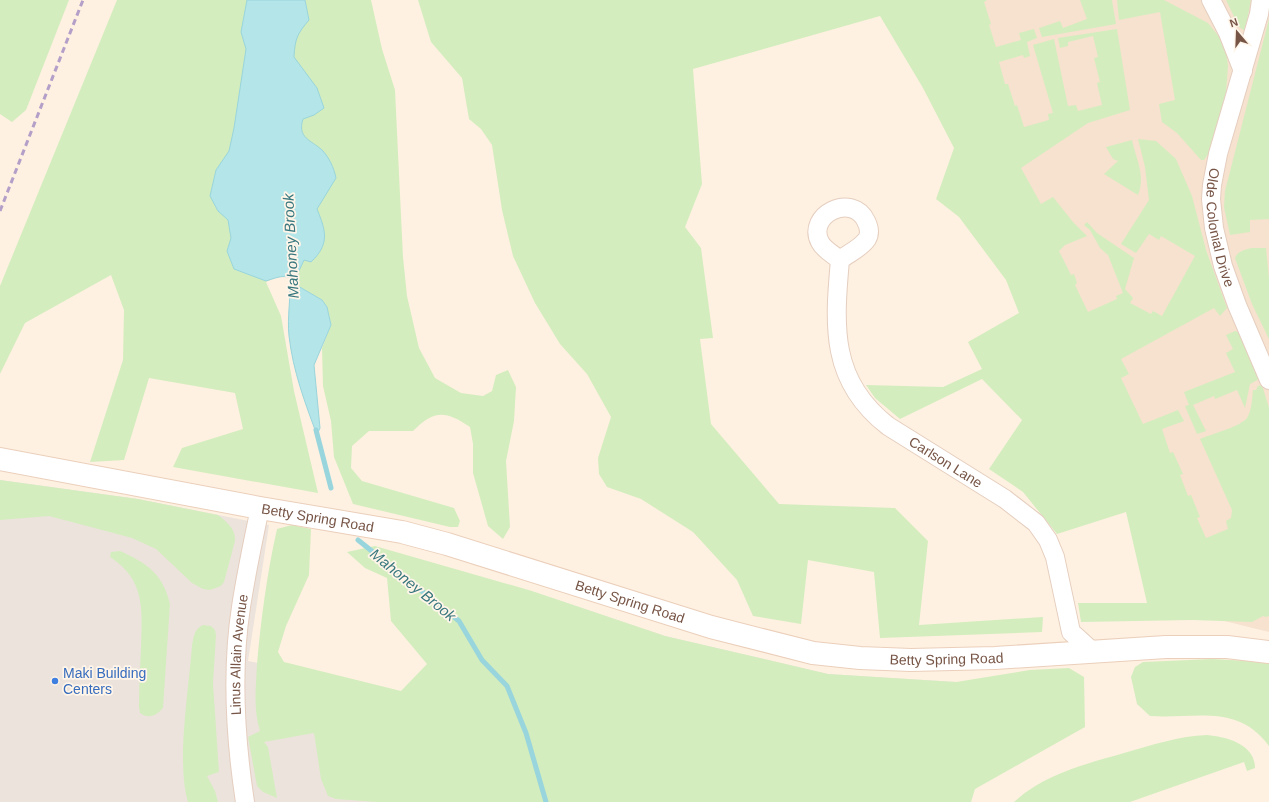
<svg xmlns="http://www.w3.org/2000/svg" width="1269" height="802" viewBox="0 0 1269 802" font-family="Arial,sans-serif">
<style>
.residential{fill:#f6e2cf}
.industrial{fill:#ece3dd}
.green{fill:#d4edbe}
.water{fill:#b4e5e9;stroke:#99d5dc}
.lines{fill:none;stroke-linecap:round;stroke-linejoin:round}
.stream{stroke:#99d5dc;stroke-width:5}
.street-casing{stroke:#e5cebf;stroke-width:20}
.secondary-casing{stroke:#ebcfbb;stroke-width:24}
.street{stroke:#fff;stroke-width:18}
.secondary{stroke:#fff;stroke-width:22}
.rail{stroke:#b39fc8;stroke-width:3;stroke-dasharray:6 4;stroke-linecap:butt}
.shop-dot{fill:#3f7fe0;stroke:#fff5e9;stroke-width:1.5}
.labels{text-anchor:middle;stroke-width:3.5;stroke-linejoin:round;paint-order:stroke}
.street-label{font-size:14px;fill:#775546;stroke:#fff5e9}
.shop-label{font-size:14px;fill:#366cbe;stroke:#fff5e9;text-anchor:start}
.water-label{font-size:15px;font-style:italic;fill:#38777e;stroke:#fff5e9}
</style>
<rect width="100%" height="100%" fill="#fef1e1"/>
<!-- residential -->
<path class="residential" d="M895,0h374v632l-81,-20z"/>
<!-- industrial -->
<path class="industrial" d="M0,480l138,19 131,26 -21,136 300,60 1,-124 116,39 163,38 128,8 -15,120h-941z"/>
<!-- green -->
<g class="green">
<path d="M0,0h69l-43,110 -14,12 -12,-8z"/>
<path d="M117,0h254l11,49 13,41 8,167 4,39 12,52 16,30 26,15 22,3 9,-5 4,-16 12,-5 8,17 -2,34 -8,40 4,66 -7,12 -15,-13 -15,-53v-29l-3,-17c-25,-17 -36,-17 -57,4h-44l-17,15 -1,22 11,13 92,27 6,13 -2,6h-8l-97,-23 -19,-47 -3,-36 -8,-35 -1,-38 9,-23 -4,-18 -5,-7 -24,-14v-12l-8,3c-7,-3 -17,1 -24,5l15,34 13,75 24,102 -145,-26 9,-19 61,-19 -8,-36 -86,-15 -25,82 -34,2 33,-102 1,-50 -13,-35 -86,48 -25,51v-88z"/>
<path d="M418,0h569l-3,2 7,22 -2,1 7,22 25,-7 -2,-7 15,-4 3,9 -10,4 3,14 -6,2 -1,-3 -24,7 6,22h3l7,22 2,-1 7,22 25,-7 -1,-6 5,-1 -20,-68 21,-6 14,67 8,-1 2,6 24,-6 -5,-22 3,-1 -6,-24 4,-1 -5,-21 -25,6v4l-8,2 -2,-10 59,-9 13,81 -42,13 -67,45 20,36 12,-7 20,25 14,14 -22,9 -6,6 12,24 3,-1 3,9 -2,2 13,27 29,-13 -1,-3 7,-3 -15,-38 -8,-7 -10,-18 -6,-5 3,-3 10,11 37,25 -9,31 8,9 -3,5 21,11 2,-3 9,5 33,-60 -34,-20 -2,4 -10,-6 -13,19 -15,-9 28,-44 -4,-33 -7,-28 18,2 20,18 16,37 14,54 21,58 -7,8 -6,-8 -93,51 8,15 -8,4 22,46 35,-14 6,11 -22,8 8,24 3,-1 10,22 -3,1 8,21 3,-1 9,22 -3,1 9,20 22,-9 -2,-8 5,-3 1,-8 -32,-71c11,-5 40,-12 47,-21 5,-8 5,-20 6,-28h3l2,-4 4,-1 7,23v208l-3,1 -3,-1 -11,6 -60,-2 -111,2 -3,-19h69l-21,-91 -69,22 -34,-42 -34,-23 33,-49 -40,-41 -82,40 -25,-21 -9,-13 77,2 39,-18 -14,-27 51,-29 -13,-33 -47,-63 -23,-18 18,-51 -31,-60 -43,-72 -187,53 9,115 -17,43 16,21 12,90 -13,1 11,85 68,80 116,4 33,33 -9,84 124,-8 -1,15 -162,6 -6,-66 -66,-12 -7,64 -48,-8 -16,-36 -44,-48 -52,-33 -34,-12 -8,-13 -1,-16 13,-41 -24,-43 -27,-30 -25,-41 -22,-47 -11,-46 -10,-65 -11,-16 -12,-10 -7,-41 -31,-36z"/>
<path d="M1080,0h32l4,24 -74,13 -3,-9 21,-7 3,7 24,-9z"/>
<path d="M1117,0h47l44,23 17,21 3,22 -2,27 -17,60 -5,7h-3l-24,-27 -15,-11 -3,-18 16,-4 -15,-88 -41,8z"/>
<path d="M1226,0h25l-6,31 -6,-4z"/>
<path d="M1269,19v200l-19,1v12l-20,3 -6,-28 1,-16z"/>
<path d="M1132,140c4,19 14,36 6,55l-34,-21 14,-13 -5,-2 -7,-12z"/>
<path d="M1251,248h15l3,30v61l-17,-35 -17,-46c3,-7 9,-8 16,-10z"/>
<path d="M1235,331l3,1 21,47 -9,5 -5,24 -8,-18 -22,9 -1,-3 -21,9 13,26 -9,3 -12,-28 4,-1 -5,-13 51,-20 -9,-19 7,-4 -7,-14z"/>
<path d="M0,480l138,19 80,16c9,7 18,14 17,26l-11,41 -3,4 -11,4 -7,-1 -11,-6 -36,-34 -24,-11 -83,-22 -49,4z"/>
<path d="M292,525l19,4 -2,46 -23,51 -8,26 6,10 117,29 26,-27 -36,-43 -4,-43 -22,-10 -18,-16 28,-6 157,45 133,45 163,38 128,8 74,-12 39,-2 15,9 1,50 -110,62 -4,13h-594l-41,-3 -8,-3 -7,-17 -7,-46 -50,9 4,5 9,51 -14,-6 -6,-6 -9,-49 12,-6c-7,-22 -4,-44 -3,-67 4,-45 10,-91 20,-135z"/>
<path d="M120,551c27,12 43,23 50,53l-7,104c-7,8 -14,11 -23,5l-1,-6c0,-20 1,-40 2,-59 1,-37 5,-68 -31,-91l1,-5z"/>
<path d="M203,625l8,1 4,4 1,5 -3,48 6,89 -12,4 8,15 3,11h-30c-12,-40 1,-113 4,-157 2,-9 2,-16 11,-20z"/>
<path d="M1212,659l57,3v84c-31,-43 -74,-27 -119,-30l-13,-12 -6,-27 4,-10 8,-5z"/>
<path d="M1207,735c20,2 48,9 48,33l-8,3 -3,-9 -114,40h-116c30,-28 72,-38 110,-49 28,-8 55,-17 83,-18z"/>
</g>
<!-- water -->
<path class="water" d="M247,0h58l4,20c-12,14 -14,19 -15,37l23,31 7,20 -10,7 -11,4c-6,19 8,21 19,31 7,7 12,18 14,28l-19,31c9,22 13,35 -6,53l-7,-2 -6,13v13l24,14 5,7 4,18 -17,40 6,63 -3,7c-12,-32 -24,-64 -28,-99 -2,-19 2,-39 1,-58 -7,-4 -17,1 -24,3l-32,-12 -7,-18 4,-13 -3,-18 -10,-9 -8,-15 6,-26 13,-19 5,-23 12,-79 -5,-17z"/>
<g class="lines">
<!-- stream -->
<g class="stream">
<path d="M316,430l15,58"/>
<path d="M358,540l101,81 23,39 25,26 19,47 20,69"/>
</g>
<!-- street casing -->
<g class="street-casing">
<g id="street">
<path d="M1211,0l17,33 15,38"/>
<path id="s1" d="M1261,0l-2,14 -41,140 -6,31 -1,14 3,29 9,38 14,39 32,75"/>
<path id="s2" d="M840,260c-7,-6 -16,-10 -20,-18 -14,-27 32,-50 46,-21 3,6 4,13 1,18 -6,9 -18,14 -27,21 -6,66 -10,121 48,166l117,73 31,24 12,17 7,17 16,75 21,19"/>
<path id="s3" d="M245,802c-10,-65 -14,-130 -4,-195 5,-33 12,-66 19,-99"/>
</g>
</g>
<!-- secondary casing -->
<g class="secondary-casing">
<g id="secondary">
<path id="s4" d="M0,459l260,49 142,24 45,12 264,83 102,26 47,5 51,2 84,-2 171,-11h61l42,5"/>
</g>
</g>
<!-- street -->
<use href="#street" class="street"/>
<!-- secondary -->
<use href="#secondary" class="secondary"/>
<!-- rail -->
<path class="rail" d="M0,211l83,-211"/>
</g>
<!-- markers -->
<circle class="shop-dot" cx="55" cy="681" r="4"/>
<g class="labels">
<!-- street labels -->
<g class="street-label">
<text dy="5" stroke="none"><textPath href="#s1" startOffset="235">Olde Colonial Drive</textPath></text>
<text dy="5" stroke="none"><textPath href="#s2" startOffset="408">Carlson Lane</textPath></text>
<text dy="5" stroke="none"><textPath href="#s4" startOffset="323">Betty Spring Road</textPath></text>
<text dy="5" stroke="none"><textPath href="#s4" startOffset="647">Betty Spring Road</textPath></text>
<text dy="5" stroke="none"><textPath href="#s3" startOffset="148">Linus Allain Avenue</textPath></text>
<text dy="5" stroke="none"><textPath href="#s4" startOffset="971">Betty Spring Road</textPath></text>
</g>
<!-- shop labels -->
<g class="shop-label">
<text x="63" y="678">Maki Building<tspan x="63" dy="16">Centers</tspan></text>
</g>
<!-- water labels -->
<g class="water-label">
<text transform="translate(291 246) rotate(-93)" y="5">Mahoney Brook</text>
<text transform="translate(413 585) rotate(39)" y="5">Mahoney Brook</text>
</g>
</g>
<!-- north arrow -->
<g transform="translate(1237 32) rotate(341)" stroke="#fff5e9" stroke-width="3" paint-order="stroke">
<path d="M0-3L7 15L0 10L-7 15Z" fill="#775546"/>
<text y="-6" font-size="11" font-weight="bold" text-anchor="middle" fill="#775546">N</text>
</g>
</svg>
